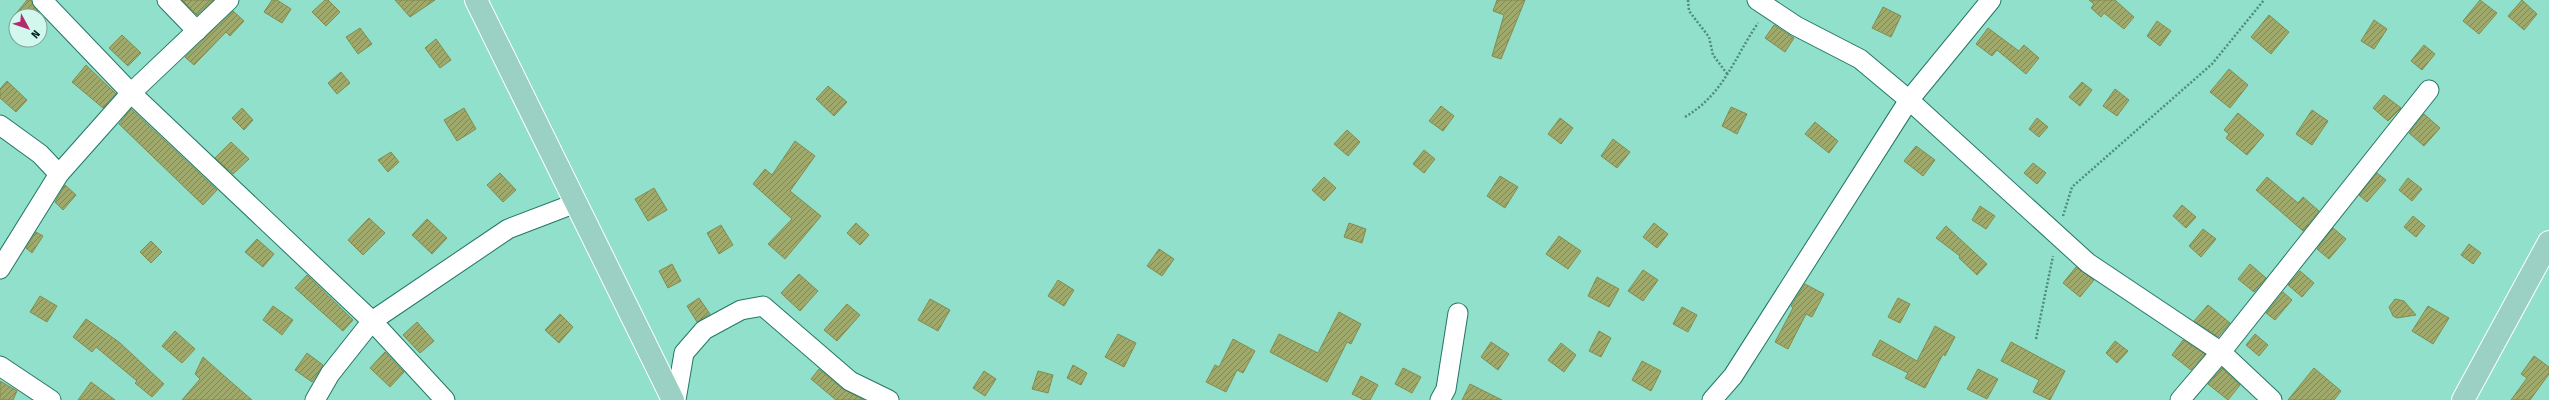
<svg xmlns="http://www.w3.org/2000/svg" width="2549" height="400" viewBox="0 0 2549 400" font-family="'Fira Sans Condensed',sans-serif">
<style>
.building{fill:url(#building-hatch);stroke:#838c4f}
.lines{fill:none;stroke-linecap:round;stroke-linejoin:round}
.minor-casing{stroke:#237766;stroke-width:21}
.major-casing{stroke:#fff;stroke-width:24}
.path{stroke:#508b7c;stroke-width:2.5;stroke-dasharray:2 2;stroke-linecap:butt}
.minor{stroke:#fff;stroke-width:19}
.major{stroke:#9bd0c4;stroke-width:22}
</style>
<defs>
<pattern id="building-hatch" width="6" height="6" patternUnits="userSpaceOnUse"><rect width="6" height="6" fill="#9fa96b"/><path d="M-1 1l2-2M0 6l6-6M5 7l2-2" fill="none" stroke="#7f8957"/></pattern>
</defs>
<rect width="100%" height="100%" fill="#90e0cb"/>
<!-- building -->
<g class="building">
<path d="M27,0h4l3,7 8,9h-28z"/>
<path d="M182,0h31l-16,15z"/>
<path d="M272,0h5l14,9 -9,14 -18,-11z"/>
<path d="M325,0h3l12,12 -14,14 -14,-14z"/>
<path d="M395,0h40l-25,17z"/>
<path d="M1497,0h28l-24,59 -9,-3 12,-41 -11,-4z"/>
<path d="M2089,0h26l19,17 -10,12 -20,-16 -3,4 -10,-9 3,-4z"/>
<path d="M2480,0l17,13 -18,21 -16,-13z"/>
<path d="M2522,0l15,14 -13,16 -16,-14z"/>
<path d="M1883,7l18,9 -10,21 -19,-9z"/>
<path d="M233,11l11,10 -14,15 -4,-4 -32,33 -9,-8z"/>
<path d="M2269,15l20,17 -18,22 -20,-17z"/>
<path d="M2374,20l13,9 -13,20 -13,-8z"/>
<path d="M2157,21l14,10 -11,15 -13,-10z"/>
<path d="M1774,25l20,13 -9,14 -20,-14z"/>
<path d="M360,28l12,16 -14,10 -12,-17z"/>
<path d="M1988,28l31,23 5,-6 15,13 -13,16 -29,-24 -5,6 -16,-12z"/>
<path d="M122,35l19,18 -13,13 -19,-18z"/>
<path d="M436,39l15,21 -11,8 -15,-20z"/>
<path d="M2424,45l11,9 -13,16 -11,-9z"/>
<path d="M86,65l30,29 -13,14 -31,-26z"/>
<path d="M2229,69l19,16 -18,23 -20,-16z"/>
<path d="M341,72l9,11 -13,11 -9,-11z"/>
<path d="M7,81l20,19 -11,12 -16,-14v-9z"/>
<path d="M2082,82l10,8 -12,16 -11,-9z"/>
<path d="M828,86l19,16 -13,14 -18,-17z"/>
<path d="M2115,89l14,11 -12,16 -14,-10z"/>
<path d="M2384,95l17,13 -13,13 -15,-13z"/>
<path d="M1441,106l13,10 -11,15 -14,-10z"/>
<path d="M1731,107l16,7 -10,20 -15,-8z"/>
<path d="M242,108l11,12 -9,10 -12,-12z"/>
<path d="M464,108l12,21 -19,12 -13,-21z"/>
<path d="M131,109l86,81 -14,15 -84,-81z"/>
<path d="M2312,110l16,11 -16,24 -16,-11z"/>
<path d="M2238,113l26,22 -17,20 -21,-17 3,-4 -5,-4z"/>
<path d="M2424,114l16,14 -16,18 -15,-13z"/>
<path d="M1560,118l13,10 -12,16 -13,-10z"/>
<path d="M2037,118l11,9 -9,10 -10,-8z"/>
<path d="M1815,122l23,19 -9,12 -24,-19z"/>
<path d="M1347,130l13,12 -12,14 -14,-12z"/>
<path d="M1613,139l17,13 -13,16 -16,-12z"/>
<path d="M795,141l20,15 -25,35 31,25 -36,43 -17,-15 24,-25 -39,-35 12,-15 7,6z"/>
<path d="M231,142l18,17 -16,15 -18,-16z"/>
<path d="M1916,146l19,14 -12,16 -19,-15z"/>
<path d="M1424,150l11,9 -11,14 -11,-9z"/>
<path d="M391,152l8,10 -11,10 -10,-12z"/>
<path d="M2033,163l13,10 -9,11 -13,-11z"/>
<path d="M500,173l16,17 -13,12 -16,-17z"/>
<path d="M2377,173l9,7 -19,22 -8,-7z"/>
<path d="M1500,176l18,11 -13,21 -18,-12z"/>
<path d="M1324,177l12,11 -12,13 -12,-11z"/>
<path d="M2267,177l31,26 5,-6 16,14 -16,20 -47,-41z"/>
<path d="M2408,178l14,11 -10,12 -13,-11z"/>
<path d="M65,185l11,10 -13,15 -8,-8z"/>
<path d="M654,188l13,22 -19,11 -13,-22z"/>
<path d="M2182,205l14,12 -10,11 -13,-12z"/>
<path d="M1980,206l15,10 -9,13 -14,-9z"/>
<path d="M2413,216l12,10 -9,11 -12,-10z"/>
<path d="M369,218l16,15 -22,22 -15,-15z"/>
<path d="M427,219l20,19 -15,16 -20,-19z"/>
<path d="M856,223l13,12 -9,10 -13,-12z"/>
<path d="M1349,223l17,6 -4,14 -18,-6z"/>
<path d="M1654,223l14,11 -11,14 -14,-11z"/>
<path d="M721,225l12,20 -14,9 -12,-21z"/>
<path d="M1946,226l41,38 -10,11 -18,-17 1,-2 -24,-18z"/>
<path d="M2333,228l13,11 -17,20 -12,-10z"/>
<path d="M2203,229l13,10 -15,18 -12,-11z"/>
<path d="M36,232l7,4 -11,17 -6,-5z"/>
<path d="M1559,236l22,15 -13,18 -22,-15z"/>
<path d="M257,239l17,15 -11,13 -18,-15z"/>
<path d="M151,241l11,11 -11,11 -11,-11z"/>
<path d="M2469,244l12,9 -8,11 -12,-9z"/>
<path d="M1159,249l15,10 -12,17 -15,-10z"/>
<path d="M672,264l9,17 -13,7 -9,-17z"/>
<path d="M2250,264l16,14 -12,14 -16,-13z"/>
<path d="M2076,267l18,13 -14,17 -17,-14z"/>
<path d="M1643,270l15,10 -15,21 -15,-10z"/>
<path d="M2300,271l14,12 -12,14 -14,-12z"/>
<path d="M799,274l19,17 -18,20 -19,-18z"/>
<path d="M307,275l46,45 -10,11 -48,-43z"/>
<path d="M1597,277l22,12 -10,18 -21,-11z"/>
<path d="M1058,280l16,10 -10,16 -16,-10z"/>
<path d="M1805,284l19,10 -12,23 -6,-3 -18,35 -13,-7 18,-34 -2,-2z"/>
<path d="M2283,292l9,8 -17,20 -9,-7z"/>
<path d="M40,296l17,10 -10,16 -17,-10z"/>
<path d="M699,298l11,16 -13,8 -10,-16z"/>
<path d="M1898,298l12,6 -10,19 -12,-6z"/>
<path d="M930,299l20,11 -12,21 -20,-11z"/>
<path d="M2395,299l9,2 12,14 -19,3 -4,-2 -4,-9z"/>
<path d="M847,304l13,11 -23,26 -13,-11z"/>
<path d="M2208,305l22,18 -12,14 -24,-16z"/>
<path d="M273,306l20,14 -11,15 -19,-15z"/>
<path d="M2428,306l21,12 -16,26 -21,-13z"/>
<path d="M1682,307l15,8 -9,17 -15,-8z"/>
<path d="M1339,312l22,12 -10,20 -4,-2 -20,40 -57,-30 9,-18 39,19z"/>
<path d="M560,314l13,13 -14,16 -14,-13z"/>
<path d="M86,319l33,23 45,42 -12,13 -17,-14 2,-2 -41,-34 -4,5 -19,-15z"/>
<path d="M417,322l17,19 -14,12 -17,-18z"/>
<path d="M1935,326l20,11 -10,19 -2,-2 -18,34 -20,-10 3,-5 -36,-18 8,-15 37,21z"/>
<path d="M175,331l20,18 -13,14 -20,-17z"/>
<path d="M1599,331l12,7 -10,19 -12,-6z"/>
<path d="M1118,334l18,9 -12,24 -19,-10z"/>
<path d="M2255,334l13,11 -9,11 -13,-11z"/>
<path d="M1233,339l22,12 -12,22 -6,-3 -11,22 -20,-10 9,-17 4,2z"/>
<path d="M2183,340l22,14 -14,16 -19,-15z"/>
<path d="M2115,341l13,10 -11,12 -11,-10z"/>
<path d="M1491,342l18,12 -11,16 -17,-13z"/>
<path d="M2011,342l54,29 -15,29 -17,-8 6,-12 -38,-19z"/>
<path d="M1561,343l15,12 -12,17 -16,-12z"/>
<path d="M385,352l19,20 -14,15 -20,-19z"/>
<path d="M307,353l16,12 -11,17 -17,-12z"/>
<path d="M2534,356l15,11v7l-19,26h-19l16,-22 -6,-4z"/>
<path d="M203,357l27,24 22,19h-70l18,-21 -5,-5z"/>
<path d="M1642,361l19,10 -10,20 -19,-11z"/>
<path d="M1073,365l14,8 -6,12 -14,-7z"/>
<path d="M1403,368l18,9 -9,16 -17,-9z"/>
<path d="M2222,368l18,17 -12,15 -20,-16z"/>
<path d="M2314,368l27,23 -7,9h-46z"/>
<path d="M819,369l24,20 21,11h-28l-25,-21z"/>
<path d="M1978,369l20,10 -11,20 -20,-10z"/>
<path d="M984,371l12,8 -11,17 -12,-8z"/>
<path d="M1038,371l15,4 -5,18 -16,-4z"/>
<path d="M1361,376l17,9 -8,15h-6l-12,-6z"/>
<path d="M0,381l17,10 -4,9h-13z"/>
<path d="M91,382l24,18h-37z"/>
<path d="M1470,384l32,16h-40z"/>
</g>
<g class="lines">
<!-- minor casing -->
<g class="minor-casing">
<g id="minor">
<path d="M42,0l89,93 241,228 73,79"/>
<path d="M167,0l30,31"/>
<path d="M1757,0l39,26 64,33 49,41 179,163 133,89 51,48"/>
<path d="M0,125l40,29 19,20"/>
<path d="M0,269l59,-95 72,-81 98,-93"/>
<path d="M0,366l51,34"/>
<path d="M315,400l15,-26 42,-53 136,-92 68,-26"/>
<path d="M676,400l8,-47 20,-23 37,-20 22,-4 87,75 39,19"/>
<path d="M1440,400l6,-11 12,-76"/>
<path d="M1712,400l21,-24 176,-276 82,-100"/>
<path d="M2180,400l41,-48 208,-262"/>
</g>
</g>
<!-- major casing -->
<g class="major-casing">
<g id="major">
<path d="M476,0l197,400"/>
<path d="M2463,400l86,-158"/>
</g>
</g>
<!-- path -->
<g class="path">
<path d="M1688,0l1,11 20,26 4,18 15,20"/>
<path d="M1685,117c39,-23 49,-59 73,-94"/>
<path d="M2063,216l9,-29 140,-123 52,-64"/>
<path d="M2036,339l17,-83"/>
</g>
<!-- minor -->
<use href="#minor" class="minor"/>
<!-- major -->
<use href="#major" class="major"/>
</g>
<!-- north arrow -->
<g transform="translate(28 28) rotate(130)"><circle r="19" fill="#d2f8ed" stroke="#7ea399"/>
<path d="M0-3L7 15L0 10L-7 15Z" fill="#b32b6d"/>
<text y="-6" font-size="11" font-weight="bold" text-anchor="middle" fill="#00231b">N</text>
</g>
</svg>
